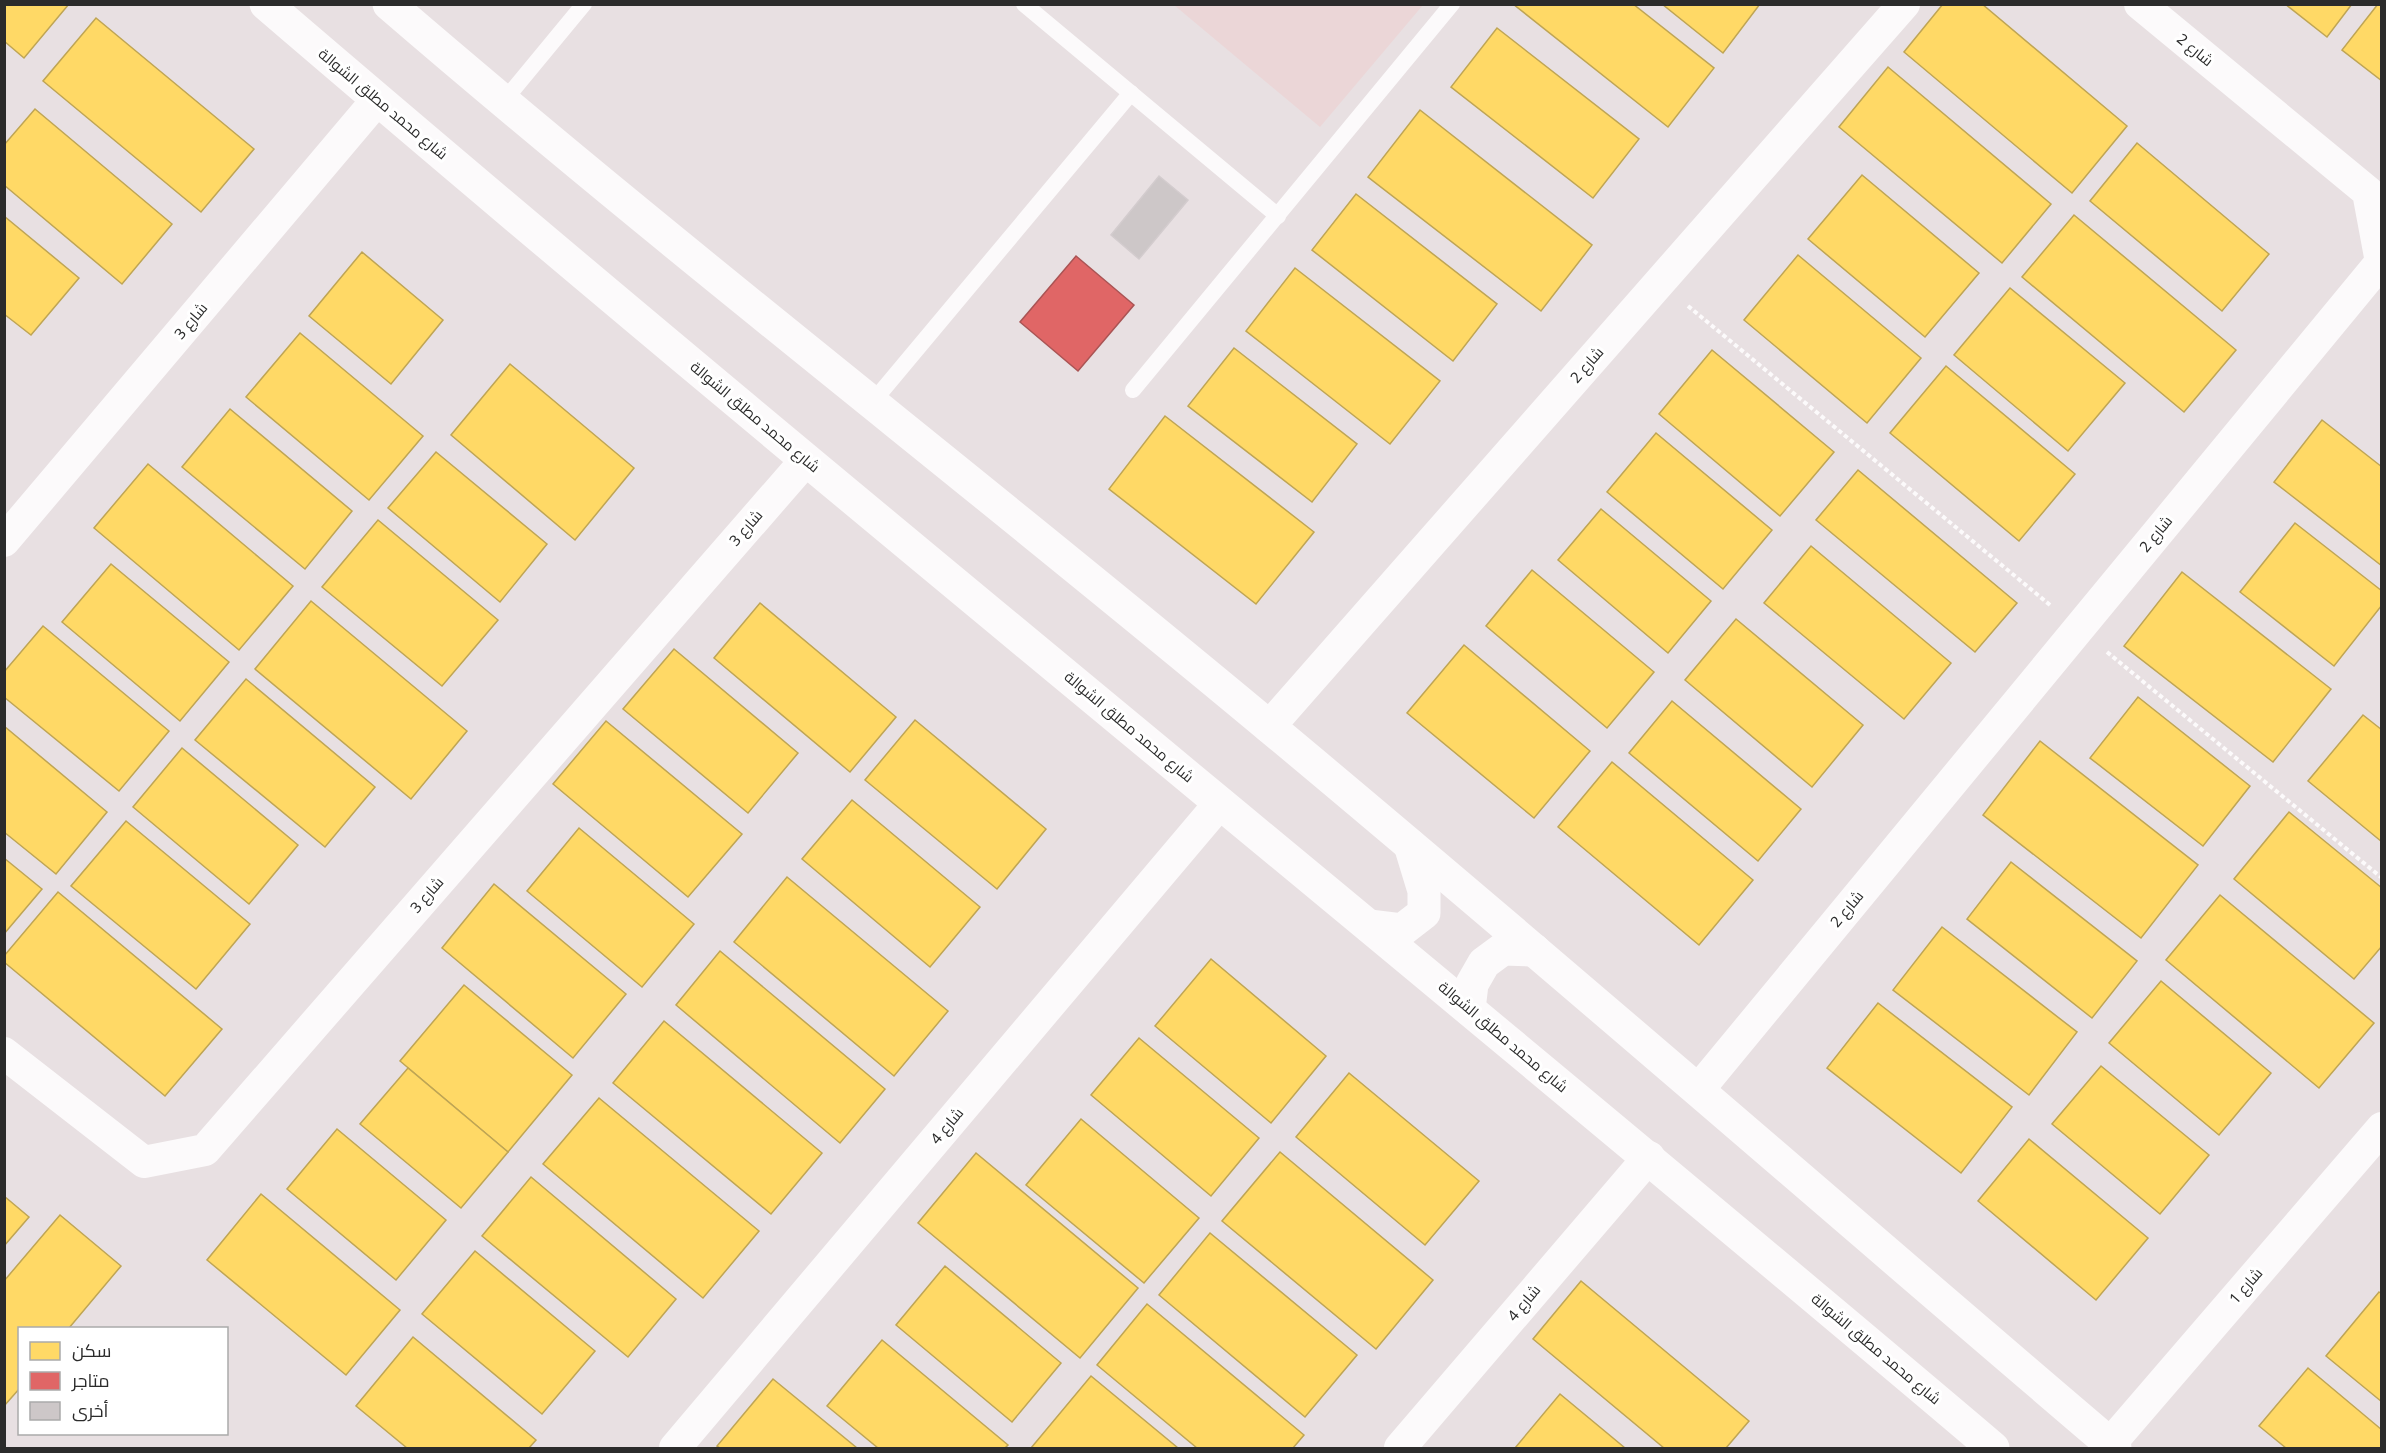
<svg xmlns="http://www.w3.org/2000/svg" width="2386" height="1453" viewBox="0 0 2386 1453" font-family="'Noto Sans',Cairo,sans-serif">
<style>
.education{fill:#ebd6d7}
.homes{fill:#ffd966;stroke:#bfa554;stroke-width:1.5}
.shops{fill:#e06666;stroke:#aa5454;stroke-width:1.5}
.building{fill:#cdc7c8;stroke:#d3ccce;stroke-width:1.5}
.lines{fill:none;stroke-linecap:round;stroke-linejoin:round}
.path{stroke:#fcfafb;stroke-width:4;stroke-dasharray:4.5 3;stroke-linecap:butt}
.service{stroke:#fcfafb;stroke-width:16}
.minor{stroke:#fcfafb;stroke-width:32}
.tertiary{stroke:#fcfafb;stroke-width:33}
.labels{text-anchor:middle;stroke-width:6;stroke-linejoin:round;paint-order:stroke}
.street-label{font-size:15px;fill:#2b2b2b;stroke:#fff}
</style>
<rect width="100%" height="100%" fill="#e8e0e2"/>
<!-- education -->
<path class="education" d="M1174,5h249l-103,122z"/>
<!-- homes -->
<g class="homes">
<path d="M4,4h65l-45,54 -20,-17z"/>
<path d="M1513,4h120l81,64 -46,59z"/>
<path d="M1662,4h98l-37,49z"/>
<path d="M1943,4h39l145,122 -55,67 -168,-141z"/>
<path d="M2285,4h67l-25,33z"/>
<path d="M2378,4h4v77l-40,-31z"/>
<path d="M96,18l158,131 -53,63 -158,-131z"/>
<path d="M1497,28l142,111 -46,59 -142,-111z"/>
<path d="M1888,67l163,137 -49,59 -163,-136z"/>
<path d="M35,109l137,115 -50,60 -118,-99v-40z"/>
<path d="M1420,110l172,135 -51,66 -173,-134z"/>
<path d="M2137,143l132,111 -47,57 -132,-110z"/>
<path d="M1862,175l117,98 -54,64 -117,-98z"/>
<path d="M1356,194l141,110 -44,57 -141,-111z"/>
<path d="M2074,215l162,135 -52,62 -162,-135z"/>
<path d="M4,216l75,62 -48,57 -27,-21z"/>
<path d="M362,252l81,68 -52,64 -82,-68z"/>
<path d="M1798,255l123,103 -54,65 -123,-103z"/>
<path d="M1295,268l145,113 -50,63 -144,-113z"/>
<path d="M2010,288l115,95 -57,68 -114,-96z"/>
<path d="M300,333l123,103 -54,64 -123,-103z"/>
<path d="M1234,348l123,96 -45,58 -124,-96z"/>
<path d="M1712,350l122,102 -54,64 -121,-102z"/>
<path d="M510,364l124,104 -59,72 -124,-105z"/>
<path d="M1946,366l129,108 -56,67 -129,-108z"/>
<path d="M230,409l122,102 -47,58 -123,-102z"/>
<path d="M1165,416l149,116 -58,72 -147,-115z"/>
<path d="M2322,420l60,47v99l-108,-84z"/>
<path d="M1656,433l116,97 -49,59 -116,-97z"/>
<path d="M436,452l111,92 -47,58 -112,-94z"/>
<path d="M148,464l145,122 -54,64 -145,-122z"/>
<path d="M1858,470l159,133 -42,49 -159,-132z"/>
<path d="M1601,509l110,92 -43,52 -110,-93z"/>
<path d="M378,520l120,100 -56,66 -120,-99z"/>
<path d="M2295,523l87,68v14l-48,61 -94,-74z"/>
<path d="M1811,546l140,117 -47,56 -140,-116z"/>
<path d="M111,564l118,98 -49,59 -118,-99z"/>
<path d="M1532,570l122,102 -47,56 -121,-102z"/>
<path d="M2182,572l149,117 -58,73 -149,-116z"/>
<path d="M311,601l156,130 -56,68 -156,-130z"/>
<path d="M760,603l136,114 -46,55 -136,-114z"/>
<path d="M1736,619l127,106 -51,62 -127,-107z"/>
<path d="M43,626l126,105 -50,60 -115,-94v-25z"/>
<path d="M1464,645l126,106 -56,67 -127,-105z"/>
<path d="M674,649l124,104 -50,60 -125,-104z"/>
<path d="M246,679l129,108 -50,60 -130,-107z"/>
<path d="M2138,697l112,89 -47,60 -113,-88z"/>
<path d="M1672,701l129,108 -43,52 -129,-108z"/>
<path d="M2363,715l19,15v112l-74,-61z"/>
<path d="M915,720l131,109 -49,60 -132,-109z"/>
<path d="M606,721l136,113 -54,63 -135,-113z"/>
<path d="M4,726l103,86 -51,62 -52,-42z"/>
<path d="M2040,741l158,124 -57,73 -158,-123z"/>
<path d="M182,748l116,97 -49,59 -116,-97z"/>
<path d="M1612,762l141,118 -54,65 -141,-118z"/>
<path d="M852,800l128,107 -50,60 -128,-108z"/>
<path d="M2289,812l93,76v58l-28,33 -120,-100z"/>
<path d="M126,821l124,103 -54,65 -125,-103z"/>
<path d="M579,828l115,96 -52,63 -115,-96z"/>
<path d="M4,858l38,31 -38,45z"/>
<path d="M2011,862l126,99 -45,57 -125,-99z"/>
<path d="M787,877l161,134 -54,65 -160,-134z"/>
<path d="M494,884l132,110 -53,64 -131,-110z"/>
<path d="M58,892l164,137 -57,67 -161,-134v-6z"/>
<path d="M2220,895l154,128 -55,65 -153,-128z"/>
<path d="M1942,927l135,105 -48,63 -136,-105z"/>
<path d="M720,951l165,138 -45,54 -164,-138z"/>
<path d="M1211,959l115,97 -55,67 -116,-97z"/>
<path d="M2161,981l110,92 -52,62 -110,-92z"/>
<path d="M464,985l108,90 -64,77 -108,-91z"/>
<path d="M1878,1003l134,104 -51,66 -134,-105z"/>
<path d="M664,1021l158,132 -51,61 -158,-131z"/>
<path d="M1139,1038l120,100 -48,58 -120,-101z"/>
<path d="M2101,1066l108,89 -49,59 -108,-90z"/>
<path d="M408,1068l100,84 -47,56 -101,-84z"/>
<path d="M1349,1073l130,108 -54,64 -129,-108z"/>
<path d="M599,1098l160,133 -56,67 -160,-134z"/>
<path d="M1081,1119l118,99 -55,65 -118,-98z"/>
<path d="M337,1129l109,91 -50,60 -109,-91z"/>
<path d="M2029,1139l119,99 -52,62 -118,-99z"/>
<path d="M1280,1152l153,128 -57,69 -154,-128z"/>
<path d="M976,1153l162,135 -58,70 -162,-135z"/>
<path d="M531,1177l145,122 -48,58 -146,-121z"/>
<path d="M261,1194l139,116 -54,65 -139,-115z"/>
<path d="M4,1196l25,21 -25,29z"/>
<path d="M60,1215l61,51 -52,62h-49v60l-16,18v-125z"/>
<path d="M1210,1233l147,122 -52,62 -146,-122z"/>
<path d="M475,1251l120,100 -53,63 -120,-100z"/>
<path d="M945,1266l116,97 -49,59 -116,-97z"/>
<path d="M1581,1281l168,140 -23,27h-62l-131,-109z"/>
<path d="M2379,1292l3,2v108l-56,-46z"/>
<path d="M1147,1304l157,131 -11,13h-96l-100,-83z"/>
<path d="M413,1337l123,103 -7,8h-122l-51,-42z"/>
<path d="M882,1340l126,105 -3,3h-127l-51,-42z"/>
<path d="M2308,1368l74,62v18h-96l-27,-22z"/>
<path d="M1091,1376l87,72h-147z"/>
<path d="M773,1379l84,69h-137l-3,-2z"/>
<path d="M1560,1394l65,54h-110z"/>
</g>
<!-- shops -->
<path class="shops" d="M1076,256l58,49 -56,66 -58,-49z"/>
<!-- building -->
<path class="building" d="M1159,176l29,24 -49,59 -28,-24z"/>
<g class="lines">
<!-- path -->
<g class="path">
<path d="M1688,306l362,299"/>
<path d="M2107,652l275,226"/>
</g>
<!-- service -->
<g class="service">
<path d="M1024,4l254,212"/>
<path d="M503,102l81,-98"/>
<path d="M1133,390l319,-386"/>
<path d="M871,404l260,-311"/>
</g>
<!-- minor -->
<g class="minor">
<path d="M4,541l373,-441"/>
<path d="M1269,727l635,-723"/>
<path d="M4,1053l140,109 61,-12 601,-690"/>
<path d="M1699,1089l682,-827 -13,-70 -228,-188"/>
<path d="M2110,1444l272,-316"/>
<path d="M675,1448l545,-645"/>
<path d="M1400,1448l249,-291"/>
</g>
<!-- tertiary -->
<g class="tertiary">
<path d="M266,4c570,489 1155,959 1727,1444"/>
<path d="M389,4c289,249 591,481 883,725 284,236 562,480 843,719"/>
<path d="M1369,926l33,4 22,-17v-22l-14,-46"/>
<path d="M1469,1009l3,-25 12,-21 19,-14 31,1"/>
</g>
</g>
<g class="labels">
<!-- street labels -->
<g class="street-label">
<text transform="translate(2195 50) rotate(39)" y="5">شارع 2</text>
<text transform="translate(383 104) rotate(40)" y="5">شارع محمد مطلق الشوالة</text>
<text transform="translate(191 321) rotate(-50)" y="5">شارع 3</text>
<text transform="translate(1587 365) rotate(-49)" y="5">شارع 2</text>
<text transform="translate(755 417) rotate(40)" y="5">شارع محمد مطلق الشوالة</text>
<text transform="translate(746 528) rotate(-49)" y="5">شارع 3</text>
<text transform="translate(2156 534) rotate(-51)" y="5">شارع 2</text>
<text transform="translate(1129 727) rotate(40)" y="5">شارع محمد مطلق الشوالة</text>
<text transform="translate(427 895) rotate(-49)" y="5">شارع 3</text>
<text transform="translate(1847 909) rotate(-50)" y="5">شارع 2</text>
<text transform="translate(1503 1037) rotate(40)" y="5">شارع محمد مطلق الشوالة</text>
<text transform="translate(947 1126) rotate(-50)" y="5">شارع 4</text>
<text transform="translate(2246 1286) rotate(-49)" y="5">شارع 1</text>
<text transform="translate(1524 1303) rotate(-50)" y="5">شارع 4</text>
<text transform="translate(1876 1349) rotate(40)" y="5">شارع محمد مطلق الشوالة</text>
</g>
</g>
<!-- border -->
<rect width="2386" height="1453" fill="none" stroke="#2b2b2b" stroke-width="12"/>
<!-- legend -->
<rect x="18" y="1327" width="210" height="108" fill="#ffffff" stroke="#aaaaaa" stroke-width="1.5"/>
<rect x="30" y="1342" width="30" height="18" fill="#ffd966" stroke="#aaaaaa" stroke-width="1.5"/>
<text x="72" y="1357" font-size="18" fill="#2b2b2b">سكن</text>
<rect x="30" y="1372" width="30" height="18" fill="#e06666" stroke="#aaaaaa" stroke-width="1.5"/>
<text x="72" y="1387" font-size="18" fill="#2b2b2b">متاجر</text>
<rect x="30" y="1402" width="30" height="18" fill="#cdc7c8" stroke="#aaaaaa" stroke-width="1.5"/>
<text x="72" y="1417" font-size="18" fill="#2b2b2b">أخرى</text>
</svg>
